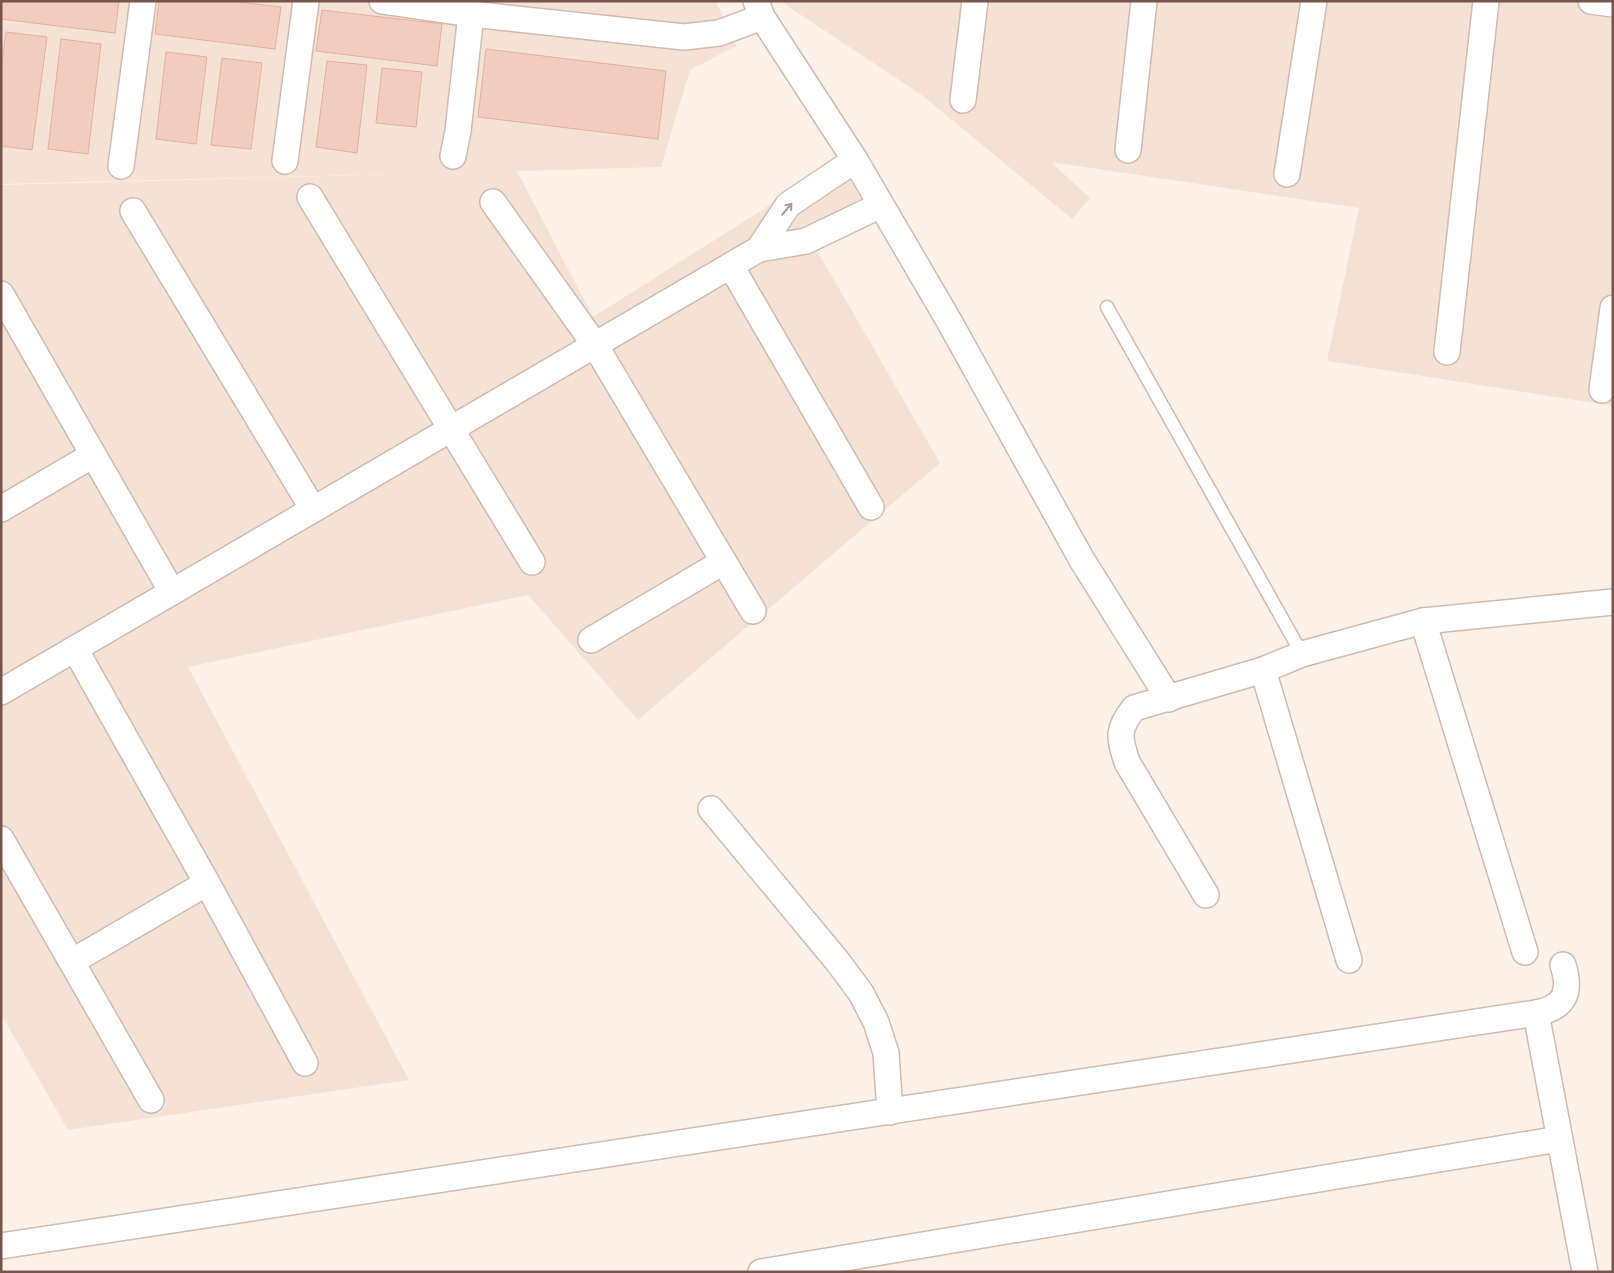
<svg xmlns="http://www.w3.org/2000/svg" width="1614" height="1273" viewBox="0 0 1614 1273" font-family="Roboto,sans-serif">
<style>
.residential{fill:#f4e2d5}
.building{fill:#f2ccbe;stroke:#e5b09e}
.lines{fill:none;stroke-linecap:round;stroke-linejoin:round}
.lane-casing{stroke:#d1baaf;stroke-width:15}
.street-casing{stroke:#d1baaf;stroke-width:28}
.lane{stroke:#fff;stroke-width:12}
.street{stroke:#fff;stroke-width:25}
.oneway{stroke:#ad9993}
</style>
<rect width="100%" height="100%" fill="#fdf1e7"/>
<!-- residential -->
<g class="residential">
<path d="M1,1h715l20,45 -46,24 -29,97 -144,4 76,146 180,-114 64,-45 36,62 -58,27 125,216 -302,257 -110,-125 -340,72 221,413 -341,50 -67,-116v-829l473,-13 -473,12z"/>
<path d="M780,1h833v405l-286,-45 32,-153 -308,-46 39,36 -18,21 -149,-123z"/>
</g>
<!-- building -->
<g class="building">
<path d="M1,1h118l-4,32 -114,-14z"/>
<path d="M159,1h71l51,6 -6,42 -120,-15z"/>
<path d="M322,10l120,14 -5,42 -121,-15z"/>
<path d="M6,32l41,5 -15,113 -31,-4v-77z"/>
<path d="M61,39l40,5 -13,110 -40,-5z"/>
<path d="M486,49l180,22 -8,68 -180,-22z"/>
<path d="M166,52l41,5 -11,87 -40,-5z"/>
<path d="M222,58l40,5 -11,86 -40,-4z"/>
<path d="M327,61l40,4 -10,88 -41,-6z"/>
<path d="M382,68l40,4 -6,55 -40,-4z"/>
</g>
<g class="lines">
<!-- lane casing -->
<g class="lane-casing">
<path id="lane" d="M1107,307l195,347"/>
</g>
<!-- street casing -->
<g class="street-casing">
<g id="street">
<path d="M382,1l89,13 213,23 35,-4 43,-16"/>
<path d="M756,1l6,16 93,143 94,161 133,239 87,139"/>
<path d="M1591,1l22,3"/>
<path d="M963,100l12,-99"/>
<path d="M1128,150l16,-149"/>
<path d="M453,156l5,-25 13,-117"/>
<path d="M285,161l21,-160"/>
<path d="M121,166l22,-165"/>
<path d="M1287,174l27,-173"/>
<path d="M310,197l222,365"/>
<path d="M493,202l102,143 158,266"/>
<path d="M133,211l180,298"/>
<path d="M759,249l29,-44 67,-45"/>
<path d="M731,266l140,241"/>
<path d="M1,294l171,298"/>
<path d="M1447,352l39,-351"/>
<path d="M1602,390l11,-82"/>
<path d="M1,509l92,-54"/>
<path d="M1423,621l102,331"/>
<path d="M591,640l132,-78"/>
<path d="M75,649l132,234 98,180"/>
<path d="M1263,670l86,290"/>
<path d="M1,692l758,-443 47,-8 75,-36"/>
<path d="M711,809l127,153 23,31 15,29 10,31 4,59"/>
<path d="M1,839l150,261"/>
<path d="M1206,895l-79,-133c-8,-25 -10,-33 7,-54l129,-38 39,-16 121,-33 190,-19"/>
<path d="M73,961l134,-78"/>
<path d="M1536,1013l49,259"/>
<path d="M1,1246l1535,-233c28,-5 36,-20 27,-48"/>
<path d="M761,1272l798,-133"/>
</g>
</g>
<!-- lane -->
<use href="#lane" class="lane"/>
<!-- street -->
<use href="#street" class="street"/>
</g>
<!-- one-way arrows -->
<defs><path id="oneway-shaft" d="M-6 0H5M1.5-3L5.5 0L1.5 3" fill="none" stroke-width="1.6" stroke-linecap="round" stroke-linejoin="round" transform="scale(1.25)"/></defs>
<use class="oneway" href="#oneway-shaft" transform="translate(787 209) rotate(-50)"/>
<!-- border -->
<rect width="1614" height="1273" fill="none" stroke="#77554b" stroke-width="5"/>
</svg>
